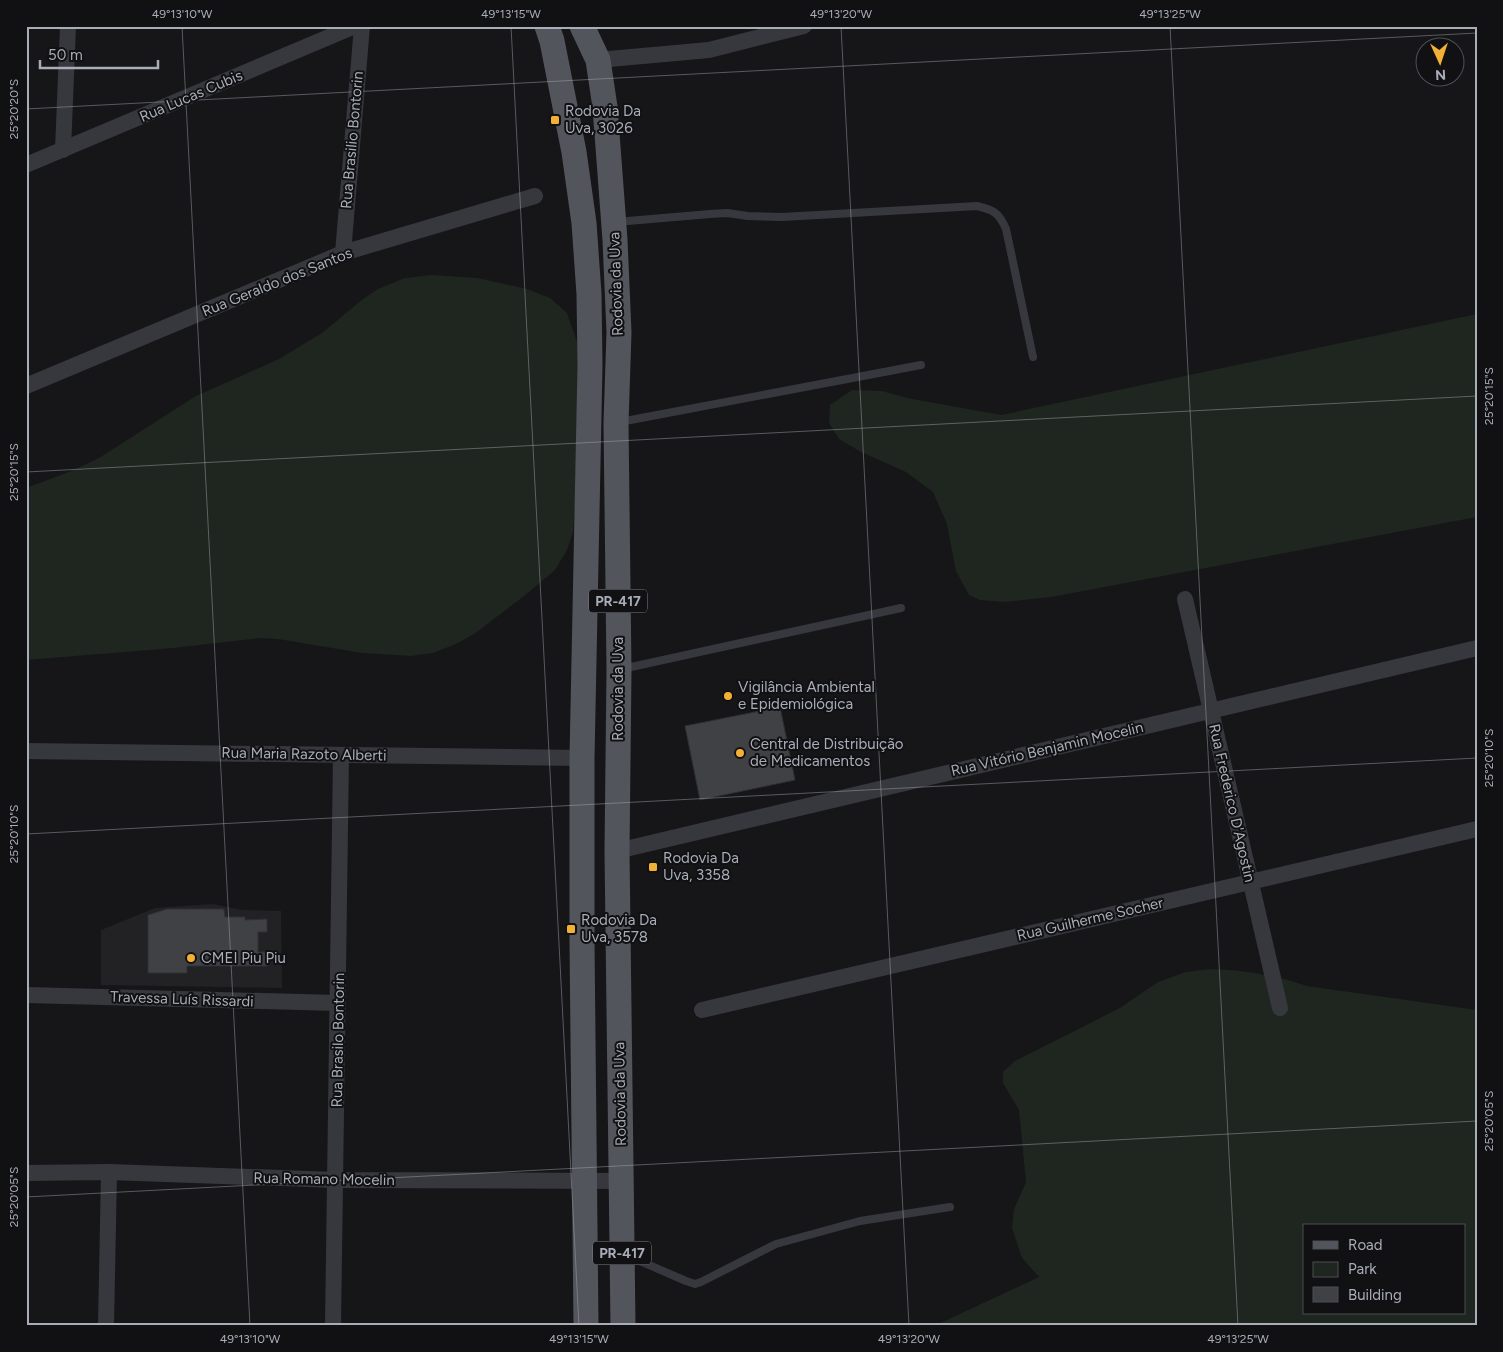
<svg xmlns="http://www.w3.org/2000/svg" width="1503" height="1352" viewBox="0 0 1503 1352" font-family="Figtree,sans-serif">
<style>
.built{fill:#222225}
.green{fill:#1e261f;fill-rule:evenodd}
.building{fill:#404145;stroke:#303034}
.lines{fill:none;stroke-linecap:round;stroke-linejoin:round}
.lane{stroke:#37383d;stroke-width:8}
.street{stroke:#37383d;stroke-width:16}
.primary{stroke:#53555c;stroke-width:25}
.ticks{fill:none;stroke:#a8adb8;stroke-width:1;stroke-opacity:0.45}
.poi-dot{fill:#f2b134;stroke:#111113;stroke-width:2}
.labels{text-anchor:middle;stroke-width:4;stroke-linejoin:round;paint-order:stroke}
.shield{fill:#111113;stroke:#7b7e86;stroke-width:1}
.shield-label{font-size:14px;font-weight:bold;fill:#a8adb8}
.street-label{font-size:15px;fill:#a8adb8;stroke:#111113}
.poi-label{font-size:15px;fill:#a8adb8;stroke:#111113;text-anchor:start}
.neatline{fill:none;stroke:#a8adb8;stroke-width:2}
.ticks-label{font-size:12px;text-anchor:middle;fill:#a8adb8}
</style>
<rect width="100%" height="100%" fill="#161618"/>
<!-- built -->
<path class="built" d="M212,904l30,6 39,1 1,77 -181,-3v-55l54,-22z"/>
<!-- green -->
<g class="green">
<path d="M432,275l45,3 50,11 23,9 17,15 11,32 -2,146 -3,41 -6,18 -12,20 -31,26 -50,38 -18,10 -23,9 -22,3 -49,-3 -84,-14 -18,-1 -87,10 -147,12v-172l43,-16 30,-14 97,-62 83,-37 43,-26 41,-34 15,-10 27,-11z"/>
<path d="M1477,314v203l-426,80 -47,5 -24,-2 -11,-5 -13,-24 -9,-47 -14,-32 -27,-20 -45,-20 -22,-13 -10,-16 1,-18 22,-15 30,1 25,7 94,17z"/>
<path d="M1210,969c34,1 65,6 97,17l170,24v316h-543l105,-49 -17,-19 -10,-30 2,-19 12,-27 -7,-72 -16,-27v-11l12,-11 105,-53 38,-26 28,-10zM1304,1226h160v87h-160z"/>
</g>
<!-- building -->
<g class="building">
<path d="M780,707l15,73 -95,20 -15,-74z"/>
<path d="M167,909h57l1,8h20v3l22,-1v13h-9v20h8l1,14h-80v7h-39v-58z"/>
</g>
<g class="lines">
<!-- lane -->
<g class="lane">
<path d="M616,222l94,-8 17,-1 21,3 34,1 195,-11c17,4 22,7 29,23l27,128"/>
<path d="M620,422l301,-57"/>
<path d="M622,669l279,-61"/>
<path d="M626,1255l60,26 9,3 6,-2 75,-38 84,-23 90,-14"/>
</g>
<!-- street -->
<g class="street">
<path d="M598,60l111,-10 95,-24"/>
<path d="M63,150l5,-124"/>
<path d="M26,165l329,-139"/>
<path d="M343,253l19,-227"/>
<path d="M26,386l317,-133 192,-57"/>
<path d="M1185,599l95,409"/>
<path d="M26,751l556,7"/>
<path d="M617,851l860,-203"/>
<path d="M26,995l312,8"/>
<path d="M702,1010l775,-181"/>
<path d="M26,1173l83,-1 227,8 285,1"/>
<path d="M106,1326l3,-154"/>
<path d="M333,1326l8,-571"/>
</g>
<!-- primary -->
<g class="primary">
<path d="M547,26l5,15 22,111 10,71 5,71 1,71 -8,393v184l4,384"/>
<path d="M582,26l16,34 7,47 10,133 4,92 -3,91 3,247 -2,181 6,475"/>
</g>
</g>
<!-- ticks -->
<path class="ticks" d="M182,26l68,1300M511,26l68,1300M841,26l68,1300M1170,26l68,1300M26,109l1451,-76M26,472l1451,-76M26,834l1451,-76M26,1197l1451,-76"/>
<!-- markers -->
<g class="poi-dot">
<rect x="550" y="115" width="10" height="10" rx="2.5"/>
<circle cx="728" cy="696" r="5"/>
<circle cx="740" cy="753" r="5"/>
<rect x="648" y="862" width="10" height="10" rx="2.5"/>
<rect x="566" y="924" width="10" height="10" rx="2.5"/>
<circle cx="191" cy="958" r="5"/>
</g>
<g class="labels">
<!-- shield labels -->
<g class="shield">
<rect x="589" y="589.5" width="58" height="23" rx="4"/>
<rect x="593" y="1241.5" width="58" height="23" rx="4"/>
</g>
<g class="shield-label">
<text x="618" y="606">PR-417</text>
<text x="622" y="1258">PR-417</text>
</g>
<!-- street labels -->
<g class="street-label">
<text transform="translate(191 96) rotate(-23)" y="5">Rua Lucas Cubis</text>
<text transform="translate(352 140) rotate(-85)" y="5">Rua Brasilio Bontorin</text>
<text transform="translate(277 282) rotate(-22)" y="5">Rua Geraldo dos Santos</text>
<text transform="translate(616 284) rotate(-92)" y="5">Rodovia da Uva</text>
<text transform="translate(618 689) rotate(-90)" y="5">Rodovia da Uva</text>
<text transform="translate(1047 749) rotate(-13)" y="5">Rua Vitório Benjamin Mocelin</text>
<text transform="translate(304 754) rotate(1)" y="5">Rua Maria Razoto Alberti</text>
<text transform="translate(1232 803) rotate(77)" y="5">Rua Frederico D'Agostin</text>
<text transform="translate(1090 919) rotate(-13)" y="5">Rua Guilherme Socher</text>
<text transform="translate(182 999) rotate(2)" y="5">Travessa Luís Rissardi</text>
<text transform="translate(338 1040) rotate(-89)" y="5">Rua Brasilo Bontorin</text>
<text transform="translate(620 1094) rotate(-91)" y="5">Rodovia da Uva</text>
<text transform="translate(324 1179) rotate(1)" y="5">Rua Romano Mocelin</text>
</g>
<!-- poi labels -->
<g class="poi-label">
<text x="565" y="116">Rodovia Da<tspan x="565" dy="17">Uva, 3026</tspan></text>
<text x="738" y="692">Vigilância Ambiental<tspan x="738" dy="17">e Epidemiológica</tspan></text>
<text x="750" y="749">Central de Distribuição<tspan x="750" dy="17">de Medicamentos</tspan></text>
<text x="663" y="863">Rodovia Da<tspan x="663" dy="17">Uva, 3358</tspan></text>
<text x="581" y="925">Rodovia Da<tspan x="581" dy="17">Uva, 3578</tspan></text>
<text x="201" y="963">CMEI Piu Piu</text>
</g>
</g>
<!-- border -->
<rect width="1503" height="1352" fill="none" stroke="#111113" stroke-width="55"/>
<!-- legend -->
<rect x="1303" y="1224" width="162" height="90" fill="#111113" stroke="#4d4f55"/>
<rect x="1313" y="1241" width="25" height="8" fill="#53555c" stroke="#4d4f55"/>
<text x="1348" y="1250" font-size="15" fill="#a8adb8">Road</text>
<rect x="1313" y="1262" width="25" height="15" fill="#1e261f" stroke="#4d4f55"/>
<text x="1348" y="1274" font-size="15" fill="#a8adb8">Park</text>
<rect x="1313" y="1287" width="25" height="15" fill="#404145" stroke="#4d4f55"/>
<text x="1348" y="1300" font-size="15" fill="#a8adb8">Building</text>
<!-- north arrow -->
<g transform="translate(1440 62) rotate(177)"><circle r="24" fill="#111113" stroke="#4d4f55"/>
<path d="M0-4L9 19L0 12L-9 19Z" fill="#f2b134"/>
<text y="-8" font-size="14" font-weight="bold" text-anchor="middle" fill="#a8adb8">N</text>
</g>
<!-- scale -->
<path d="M40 60v8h118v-8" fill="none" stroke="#a8adb8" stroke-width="2.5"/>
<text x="48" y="60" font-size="15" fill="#a8adb8" stroke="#111113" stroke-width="4" paint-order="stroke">50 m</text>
<rect x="28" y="28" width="1448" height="1296" class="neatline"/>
<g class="ticks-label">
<text x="182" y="18">49°13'10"W</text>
<text x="511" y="18">49°13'15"W</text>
<text x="841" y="18">49°13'20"W</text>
<text x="1170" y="18">49°13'25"W</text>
<text transform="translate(14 109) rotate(-90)" y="4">25°20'20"S</text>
<text transform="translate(1489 396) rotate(-90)" y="4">25°20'15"S</text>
<text transform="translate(14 472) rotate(-90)" y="4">25°20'15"S</text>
<text transform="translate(1489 758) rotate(-90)" y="4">25°20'10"S</text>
<text transform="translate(14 834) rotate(-90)" y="4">25°20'10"S</text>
<text transform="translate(1489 1121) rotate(-90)" y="4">25°20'05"S</text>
<text transform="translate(14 1197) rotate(-90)" y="4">25°20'05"S</text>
<text x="250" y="1343">49°13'10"W</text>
<text x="579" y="1343">49°13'15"W</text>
<text x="909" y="1343">49°13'20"W</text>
<text x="1238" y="1343">49°13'25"W</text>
</g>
</svg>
